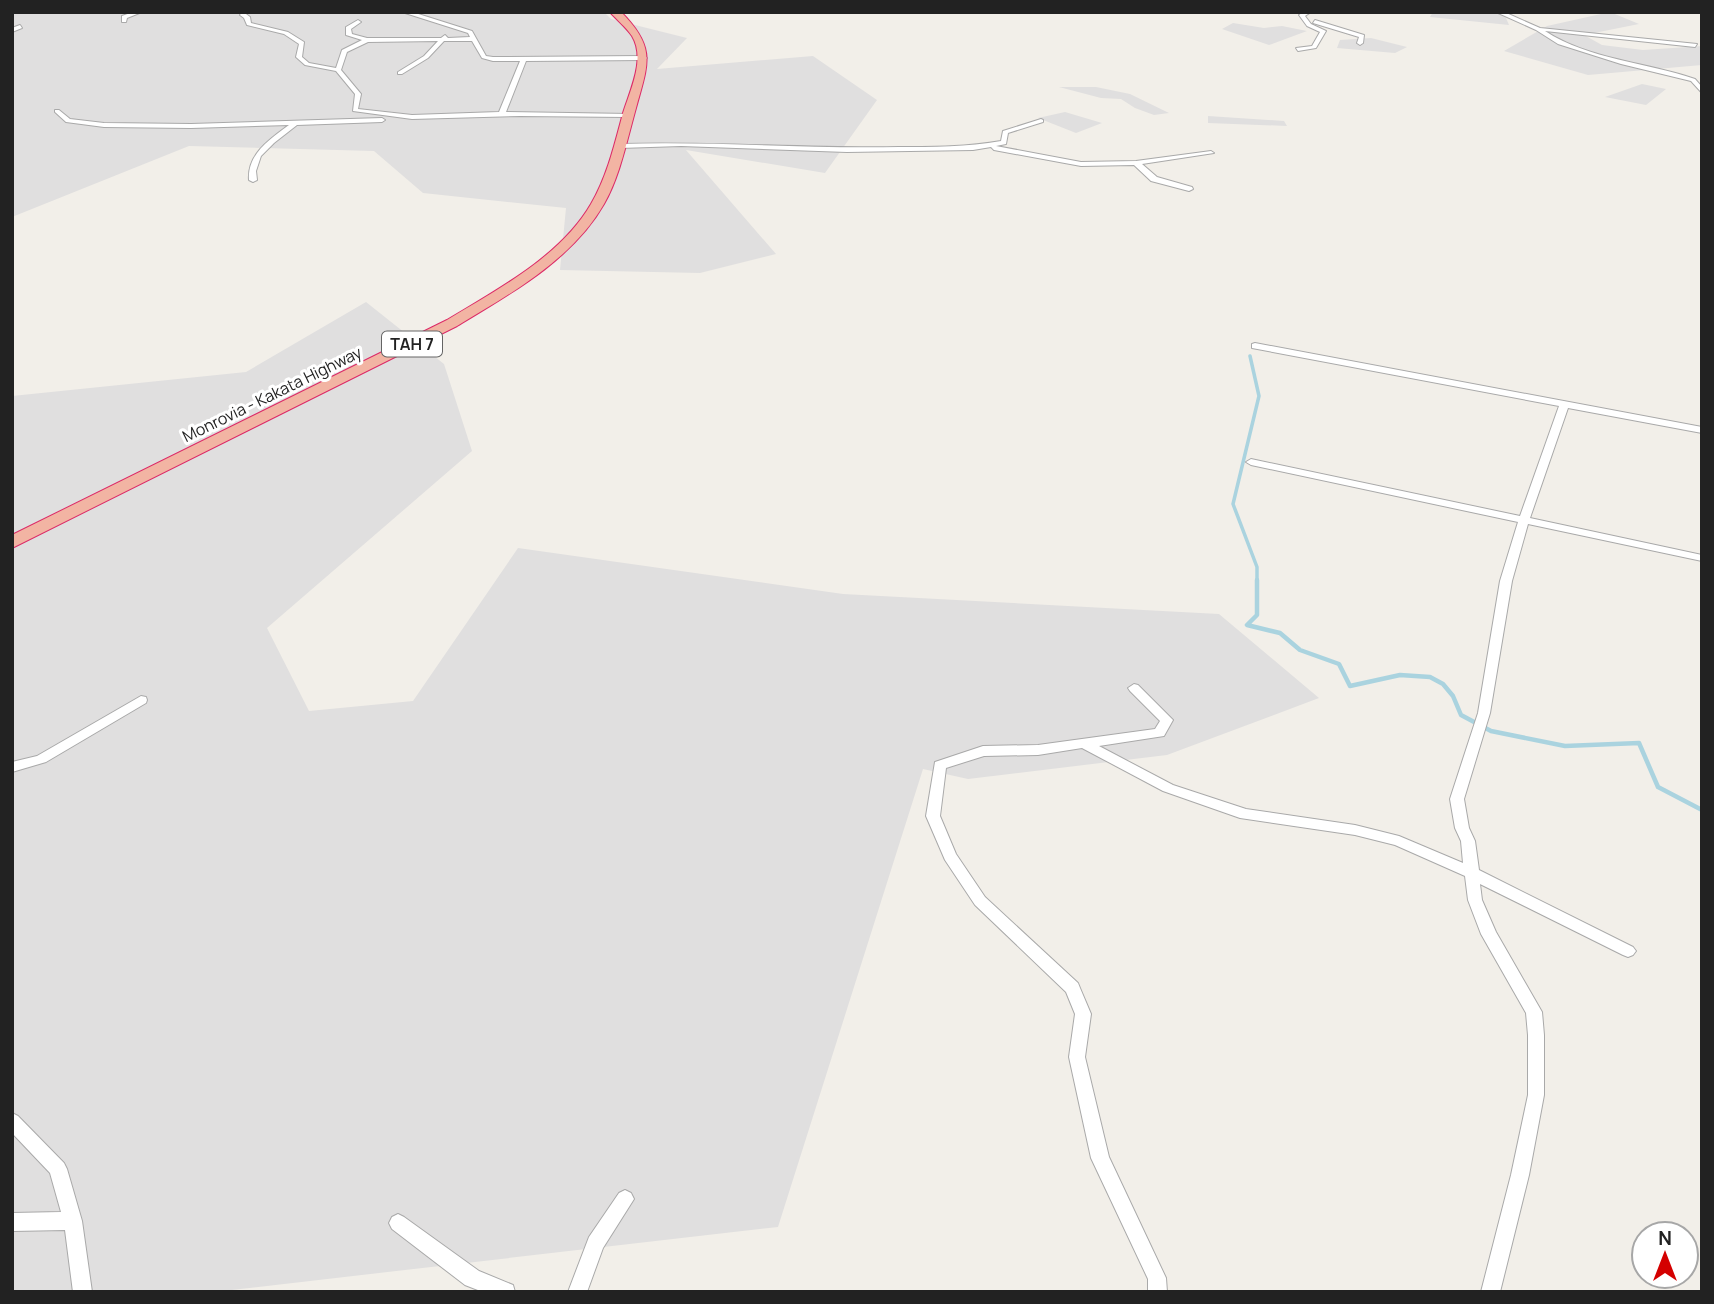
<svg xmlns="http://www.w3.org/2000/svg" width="1714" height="1304" viewBox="0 0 1714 1304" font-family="Manrope,sans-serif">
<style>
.residential{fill:#e0dfdf}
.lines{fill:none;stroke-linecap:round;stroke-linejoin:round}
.stream-far1{stroke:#aad3df;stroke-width:3.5}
.stream{stroke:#aad3df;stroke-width:4.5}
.minor-casing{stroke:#a9a9a9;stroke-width:2}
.trunk-casing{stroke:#dc2a67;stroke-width:2}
.minor{fill:#fff;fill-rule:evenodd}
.trunk{fill:#f2b4a3;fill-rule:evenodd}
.labels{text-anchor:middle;stroke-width:6;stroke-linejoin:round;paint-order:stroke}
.shield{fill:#fff;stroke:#646464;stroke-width:2}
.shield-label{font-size:16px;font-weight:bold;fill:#222}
.far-street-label{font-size:16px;fill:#222;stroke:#fff}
</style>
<rect width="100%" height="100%" fill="#f2efe9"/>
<!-- residential -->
<g class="residential">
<path d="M12,12h592l7,7 76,19 -30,31 156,-13 64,44 -52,73 -139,-23 90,104 -76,19 -140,-3 6,-62 -143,-15 -49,-42 -185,-5 -177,71z"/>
<path d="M1433,12h64l9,6 3,7 -79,-8z"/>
<path d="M1610,12l29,12 -55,11 18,10 41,5 59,-4v19l-114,10 -84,-24 43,-25z"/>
<path d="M1233,23l31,5 18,-2 25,5 -38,14 -47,-16z"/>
<path d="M1371,38l36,9 -12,6 -58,-5 3,-8z"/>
<path d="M1642,84l24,5 -20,16 -41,-8z"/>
<path d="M1059,87h37l34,7 39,19 -15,2 -19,-7 -14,-9 -20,-1z"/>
<path d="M1065,112l37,11 -26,10 -38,-15z"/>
<path d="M1208,116l76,5 3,5 -79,-3z"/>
<path d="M366,302l78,62 28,87 -205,177 42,83 104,-10 105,-153 325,46 376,20 100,84 -152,57 -199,24 -45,-10 -145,458 -564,65h-202v-896l234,-24z"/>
</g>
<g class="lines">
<!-- stream-far1 -->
<path class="stream-far1" d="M1250,356l9,40 -26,108 24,63v15"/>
<!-- stream -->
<path class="stream" d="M1257,580v35l-10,10 33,8 20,17 39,14 11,22 50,-11 30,2 13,7 10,12 8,19 30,16 74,15 74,-3 19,44 44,23"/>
<!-- minor casing -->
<g class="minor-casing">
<g id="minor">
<path d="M133,12h9l-15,6 -1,4h-4v-6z"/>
<path d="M242,12h6l-2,2 4,3 1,6 37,9 16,10 -2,15 7,6 27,5 6,-18 20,-10 -16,-5v-8l12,-7 3,2 -10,7 1,5 15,4h74l4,-3 3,3 22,-1 -2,-4 -66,-21h10l60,19 14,25 7,1 151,-1 3,2 -3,2 -118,1 -20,51 124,2 1,1 -3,2 -108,-1 -108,3 -59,-8 2,-17 -19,-23 -31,-6 -9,-8 3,-13 -15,-10 -37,-9 -3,-7 -4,-3zM438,41l-14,15 -26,16v2h4l26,-16 16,-17h28l10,17 11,3h27l-21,51 -87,3 -54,-6 3,-15 -20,-24 6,-18 21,-10z"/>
<path d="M1303,12h8l-6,4 6,8 15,7 -10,17 -18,3 -2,-3 16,-2 8,-14 -13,-6 -8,-11z"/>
<path d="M1496,12h8l36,16 157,16 -2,3 -150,-16c45,29 101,31 150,48l7,8v6l-11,-12 -70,-17 -63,-20 -22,-14z"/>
<path d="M1315,20l49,15 -1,8 -3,2 -3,-2 2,-6 -46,-14z"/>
<path d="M20,25l2,3 -10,4v-4z"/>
<path d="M55,110h4l11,9 34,4 87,1 191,-6 3,2 -3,2 -85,3 -23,18 -13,13 -5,15 1,9 -4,2 -4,-2c-2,-26 21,-41 40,-55l-98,3 -87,-1 -38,-5 -11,-10z"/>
<path d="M1041,119l2,1v2l-35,11 -2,11 -10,2 85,16 55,-1 75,-10 3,2 -72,11 15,13 35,10 1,2 -4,2 -38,-10 -17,-16 -53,1 -87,-16 -3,-3 -18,3 -126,2 -166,-6 -61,2 -3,-2 3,-2c93,-3 186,5 279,3 34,0 68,0 102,-6l2,-10z"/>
<path d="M1255,343l447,84v6l-134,-25 -38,110 172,37v6l-174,-37 -16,57 -22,132 -26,86 5,29 6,13 4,29 154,77 3,4 -3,4 -5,2 -5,-2 -143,-71 2,16 14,32 46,80 2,23v60l-15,80 -29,117h-19l30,-117 17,-80v-60l-2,-22 -45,-79 -13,-34 -3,-24 -70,-31 -40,-10 -115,-17 -77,-27 -81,-43 -44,7 -54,1 -38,12 -6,48 16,38 29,43 93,86 2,5 11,26 -6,43 24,100 57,121 1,14h-19v-13l-57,-121 -22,-101 6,-43 -9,-22 -91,-87 -30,-45 -19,-44 9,-54 48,-16 55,-1 117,-16 5,-8 -30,-30 -2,-3 6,-4 4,1 35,35 -9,16 -65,10 74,39 73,24 109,16 44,11 64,27 -2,-22 -6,-13 -5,-29 28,-86 22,-132 18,-59 -267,-57 -5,-3 5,-3 269,57 39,-110 -307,-58v-4z"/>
<path d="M141,696l5,1 1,3 -1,3 -100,59 -34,10v-10l25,-6z"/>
<path d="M12,1113l6,3 46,47 3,6 15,52 10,71h-19l-8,-62 -53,1v-18l49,-1 -11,-39 -38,-40z"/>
<path d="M625,1190l6,3 3,6 -31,49 -16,44h-19l21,-55 30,-44z"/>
<path d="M398,1214l6,3 75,54 34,14 2,7h-32l-18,-7 -73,-56 -3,-6 3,-6z"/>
</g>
</g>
<!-- trunk casing -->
<g class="trunk-casing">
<path id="trunk" d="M610,12h11c36,36 27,52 15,96 -9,32 -16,68 -32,96 -32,56 -94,90 -147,122l-445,222v-13l435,-215c50,-30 114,-64 144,-116 16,-27 24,-61 32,-91 7,-23 23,-54 9,-77 -6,-9 -15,-16 -22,-24z"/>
</g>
<!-- minor -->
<use href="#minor" class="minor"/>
<!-- trunk -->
<use href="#trunk" class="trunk"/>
</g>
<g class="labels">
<!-- shield labels -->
<rect class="shield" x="382" y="331.5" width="60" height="25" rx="5"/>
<g class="shield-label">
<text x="412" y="350">TAH 7</text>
</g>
<!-- far-street labels -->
<g class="far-street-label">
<text transform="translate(272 394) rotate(-26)" y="6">Monrovia - Kakata Highway</text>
</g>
</g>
<!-- border -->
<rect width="1714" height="1304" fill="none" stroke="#222222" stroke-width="28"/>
<!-- north arrow -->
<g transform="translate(1665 1255)"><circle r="33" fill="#ffffff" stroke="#a7a7a7" stroke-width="2"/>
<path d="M0-5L12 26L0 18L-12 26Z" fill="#d40000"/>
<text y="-10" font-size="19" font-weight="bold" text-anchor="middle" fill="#222222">N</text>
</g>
</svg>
